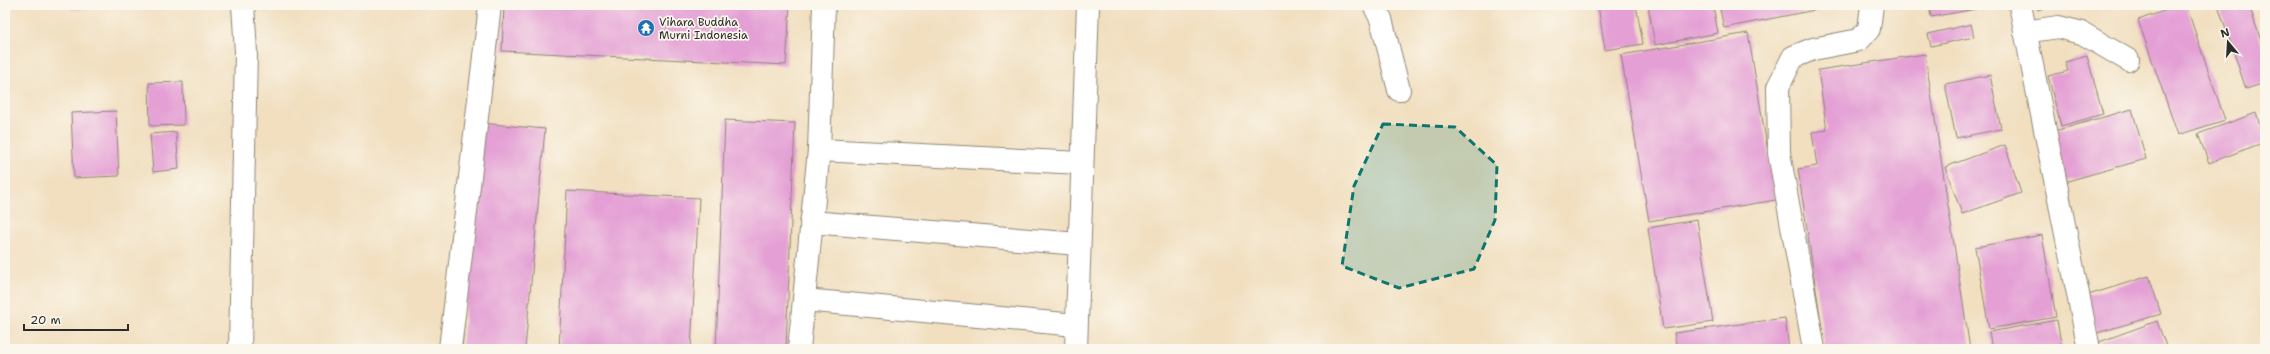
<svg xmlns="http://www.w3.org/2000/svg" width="2270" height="354" viewBox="0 0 2270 354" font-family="'Shantell Sans',sans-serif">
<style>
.building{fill:#e4a0d5}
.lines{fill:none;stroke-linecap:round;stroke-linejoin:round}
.minor-casing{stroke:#8e8576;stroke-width:24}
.minor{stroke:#fff;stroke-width:22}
.marked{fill:#0f766e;fill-opacity:0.2;stroke:#0f766e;stroke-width:3;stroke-dasharray:8 5;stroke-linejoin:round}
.labels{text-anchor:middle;stroke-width:3.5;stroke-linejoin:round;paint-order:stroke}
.poi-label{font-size:11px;fill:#2b2b2b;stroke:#fbf7ec;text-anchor:start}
</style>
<rect width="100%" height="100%" fill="#fbf7ec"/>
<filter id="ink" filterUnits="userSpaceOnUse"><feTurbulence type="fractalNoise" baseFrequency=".025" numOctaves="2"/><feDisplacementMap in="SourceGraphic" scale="8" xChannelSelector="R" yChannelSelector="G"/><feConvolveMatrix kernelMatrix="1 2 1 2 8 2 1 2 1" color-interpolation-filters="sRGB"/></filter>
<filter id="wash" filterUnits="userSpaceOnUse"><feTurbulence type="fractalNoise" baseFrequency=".012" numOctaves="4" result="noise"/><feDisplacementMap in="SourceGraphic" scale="16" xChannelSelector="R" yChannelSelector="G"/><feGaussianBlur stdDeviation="0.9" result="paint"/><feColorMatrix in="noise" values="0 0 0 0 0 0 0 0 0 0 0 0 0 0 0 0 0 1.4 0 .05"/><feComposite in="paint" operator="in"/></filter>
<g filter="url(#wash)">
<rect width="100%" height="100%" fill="#f1dfc0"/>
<g id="blocks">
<!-- building -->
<g class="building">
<path d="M71,5h58v1l-58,3z"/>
<path d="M504,5h286l-4,60 -284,-14z"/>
<path d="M1598,5h38l7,39 -38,6z"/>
<path d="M1648,5h65l5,28 -63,12z"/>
<path d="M1719,5h116v1l-111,22z"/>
<path d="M1929,5h63v1l-61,11z"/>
<path d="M2036,5h18l-16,5z"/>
<path d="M2181,5h5l39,115 -47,15 -40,-115z"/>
<path d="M2218,5h31l16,48v30l-19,6z"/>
<path d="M2260,5h5v13z"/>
<path d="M1971,24l3,13 -43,9 -3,-12z"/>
<path d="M1748,33l28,167 -127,21 -28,-166z"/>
<path d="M1925,54l45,295h-145l-27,-180 19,-3 -5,-34 15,-2 -9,-60z"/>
<path d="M2087,56l16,58 -42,12 -13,-50 20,-5 -3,-9z"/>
<path d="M1990,75l11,54 -45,9 -11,-54z"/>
<path d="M183,82l1,43 -34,1 -1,-43z"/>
<path d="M2132,109l14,50 -82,23 -13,-50z"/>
<path d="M116,111l3,65 -45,2 -3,-65z"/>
<path d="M2256,113l9,29 -56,21 -11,-29z"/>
<path d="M725,120l70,3 -9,226h-70z"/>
<path d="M481,123l64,6 -20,220h-63z"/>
<path d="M176,132l3,37 -26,3 -3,-38z"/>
<path d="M2005,145l16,48 -59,21 -17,-47z"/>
<path d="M567,191l132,7 -8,151h-132z"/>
<path d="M1697,220l16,102 -50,7 -15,-101z"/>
<path d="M2042,235l14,82 -67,12 -14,-82z"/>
<path d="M2149,276l12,38 -64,19 -12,-37z"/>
<path d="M1785,318l4,31h-112l-3,-16z"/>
<path d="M2057,320l5,29h-70l-3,-17z"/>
<path d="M2157,321l10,28h-66l-2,-7z"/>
</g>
</g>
</g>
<g filter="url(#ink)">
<use href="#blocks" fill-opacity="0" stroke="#8e8576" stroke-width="1"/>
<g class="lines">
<!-- minor casing -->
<g class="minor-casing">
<g id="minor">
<path d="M1374,5l7,14 18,71"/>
<path d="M2020,5l69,344"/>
<path d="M2025,32l33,-5 24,6 46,27"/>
<path d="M819,150l262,13"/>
<path d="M811,222l268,22"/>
<path d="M804,300l272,25"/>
<path d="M240,349l6,-297 -3,-47"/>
<path d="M450,349l40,-344"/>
<path d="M799,349l20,-199 5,-145"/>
<path d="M1076,349l12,-344"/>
<path d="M1814,349l-35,-196 -1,-66 15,-30 20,-8 46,-9 10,-11 3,-24"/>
</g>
</g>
<!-- minor -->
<use href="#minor" class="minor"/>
</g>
</g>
<!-- marked area -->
<path class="marked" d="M1383,124l72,3 42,38 -2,55 -21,49 -75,19 -57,-22 12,-80z"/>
<!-- icons -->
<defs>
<g id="temple-disc" transform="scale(0.9)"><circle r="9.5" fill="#1f6fb2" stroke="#fbf7ec"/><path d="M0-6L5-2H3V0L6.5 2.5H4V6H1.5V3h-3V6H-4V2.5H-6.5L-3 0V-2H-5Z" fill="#fff"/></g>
</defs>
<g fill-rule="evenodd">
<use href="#temple-disc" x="646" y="28"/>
</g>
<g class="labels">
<!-- poi labels -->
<g class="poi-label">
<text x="659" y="26">Vihara Buddha<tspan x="659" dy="13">Murni Indonesia</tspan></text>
</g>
</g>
<!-- margin -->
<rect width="2270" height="354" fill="none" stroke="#fbf7ec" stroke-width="20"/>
<!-- north arrow -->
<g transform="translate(2228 42) rotate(342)" stroke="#fbf7ec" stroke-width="3" paint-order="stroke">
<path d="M0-3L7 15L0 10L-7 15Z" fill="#2b2b2b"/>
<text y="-6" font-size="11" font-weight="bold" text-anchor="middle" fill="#2b2b2b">N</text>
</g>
<!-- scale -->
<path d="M24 324v6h104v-6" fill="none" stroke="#2b2b2b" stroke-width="2"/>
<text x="30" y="324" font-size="12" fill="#2b2b2b" stroke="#fbf7ec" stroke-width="3" paint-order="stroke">20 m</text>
</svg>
